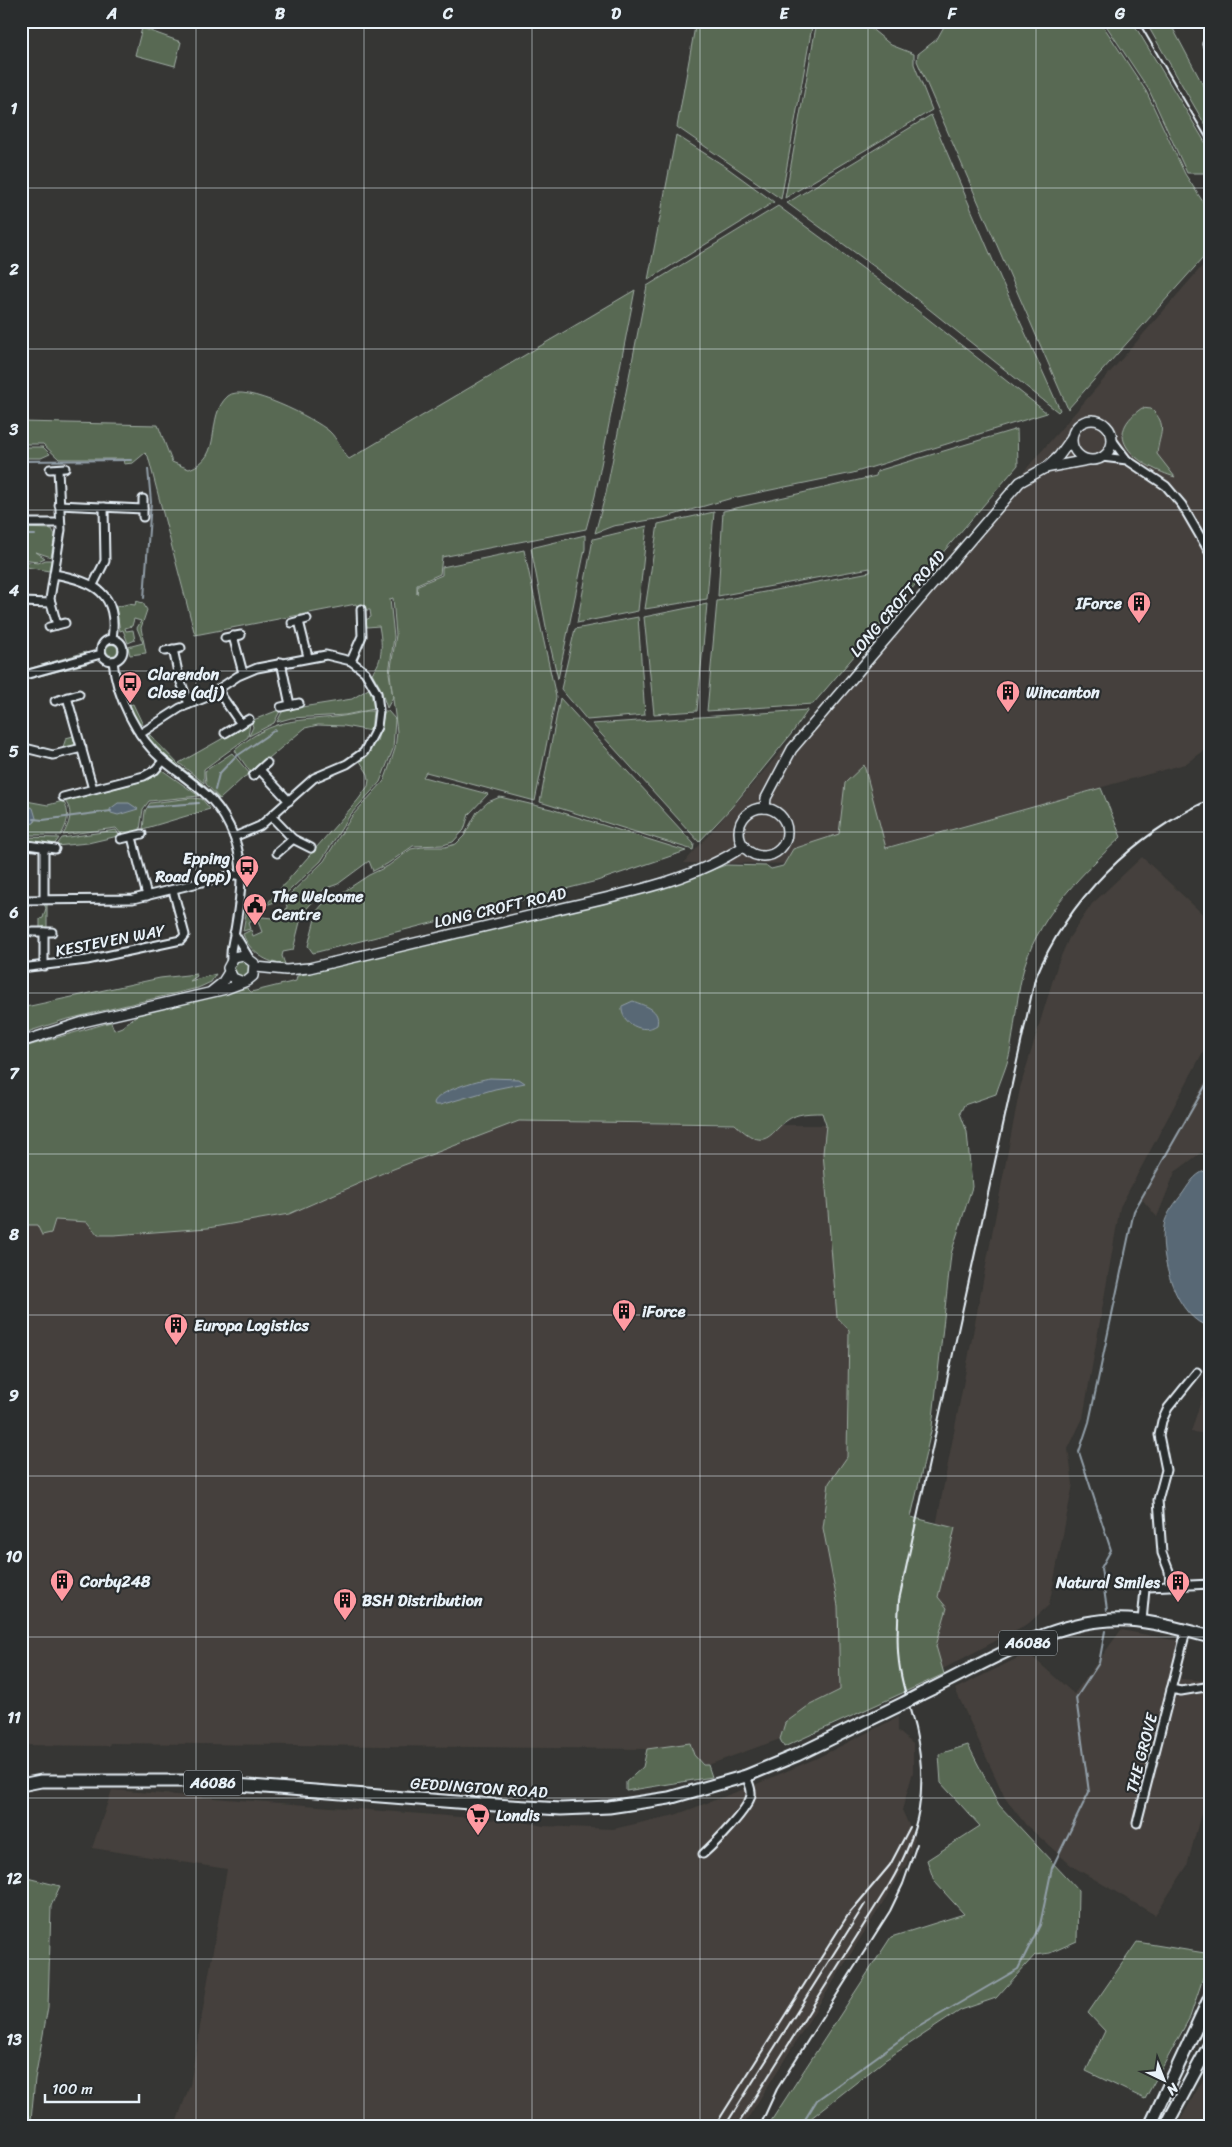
<svg xmlns="http://www.w3.org/2000/svg" width="1232" height="2147" viewBox="0 0 1232 2147" font-family="Sriracha,sans-serif">
<style>
.built{fill:#45403c}
.green{fill:#596952;stroke:#a0ada5}
.water{fill:#586875;stroke:#929fa9}
.lines{fill:none;stroke-linecap:round;stroke-linejoin:round}
.stream{stroke:#929fa9;stroke-width:2}
.minor-casing{stroke:#e8f1f8;stroke-width:11}
.tertiary-casing{stroke:#e8f1f8;stroke-width:12}
.primary-casing{stroke:#e8f1f8;stroke-width:15}
.trunk-casing{stroke:#e8f1f8;stroke-width:15}
.minor{stroke:#2a2d2e;stroke-width:7}
.tertiary{stroke:#2a2d2e;stroke-width:9}
.primary{stroke:#2a2d2e;stroke-width:11}
.trunk{stroke:#2a2d2e;stroke-width:11}
.rail{stroke:#e8f1f8;stroke-width:2}
.primary-bridge-casing{stroke:#e8f1f8;stroke-width:15;stroke-linecap:butt}
.primary-bridge{stroke:#2a2d2e;stroke-width:11}
.grid{fill:none;stroke:#e8f1f8;stroke-width:1;stroke-opacity:0.55}
.labels{text-anchor:middle;stroke-width:4.5;stroke-linejoin:round;paint-order:stroke}
.shield{fill:#2a2d2e;stroke:#afb6bb;stroke-width:1}
.shield-label{font-size:15px;font-weight:bold;fill:#e8f1f8}
.street-label{font-size:16px;fill:#e8f1f8;stroke:#2a2d2e}
.poi-label{font-size:16px;font-weight:bold;fill:#e8f1f8;stroke:#2a2d2e;text-anchor:start}
.neatline{fill:none;stroke:#e8f1f8;stroke-width:2}
.grid-label{font-size:16px;text-anchor:middle;font-weight:bold;fill:#e8f1f8}
</style>
<rect width="100%" height="100%" fill="#363634"/>
<filter id="ink" filterUnits="userSpaceOnUse"><feTurbulence type="fractalNoise" baseFrequency=".02" numOctaves="2"/><feDisplacementMap in="SourceGraphic" scale="10" xChannelSelector="R" yChannelSelector="G"/><feConvolveMatrix kernelMatrix="1 2 1 2 8 2 1 2 1" color-interpolation-filters="sRGB"/></filter>
<g filter="url(#ink)">
<!-- built -->
<g class="built">
<path d="M1211,256v490l-26,18 -359,100 -142,-1z"/>
<path d="M1142,857l69,65v115l-91,170 -37,211 -15,31 5,35 -24,121 -20,18 -105,56 8,-132 88,-459 38,-125 11,-25 23,-34z"/>
<path d="M1211,1071v79l-5,-1 -31,23 -18,45 -16,-19z"/>
<path d="M519,1121l197,4h113l20,205 -2,127 -18,26 -6,45 15,78 2,84 -32,16 -23,17 -5,16 -72,26h-4l-10,-10 -4,-12 -43,6 -537,-6 -1,3 -88,-1v-520h16l18,-5 32,2 11,13h16l94,-7 81,-14 94,-41z"/>
<path d="M1211,1377v57l-20,-2 14,-44z"/>
<path d="M1121,1630l68,13 -9,36 31,2v95l-24,90 -32,49 -83,-49 -46,-41 -21,-27 -50,-109 73,-36 46,41z"/>
<path d="M898,1717v14l15,13v28l-11,38 13,29 -8,25 -164,262h-568l15,-41 37,-216 -135,-21 20,-58 386,30v-4l45,10 70,3 62,-14 72,-27 70,-30z"/>
<path d="M1211,2065v61h-34l20,-36z"/>
</g>
<!-- green -->
<g class="green">
<path d="M696,21h117l-32,178 -104,-72z"/>
<path d="M817,21h45l29,24 23,9v10l18,46 -147,88z"/>
<path d="M947,21h153l46,70 39,83 20,31 6,15v29l-143,160 -151,-348 1,-7 19,-15z"/>
<path d="M1103,21h29l79,131v28l-5,-7h-19l-38,-83z"/>
<path d="M1145,21h24l42,79v35z"/>
<path d="M142,28l39,14 -6,24 -40,-11z"/>
<path d="M931,115l69,162 60,133 -2,2 -168,-134 -103,-75z"/>
<path d="M676,135l50,32 48,35 -126,78z"/>
<path d="M778,206l106,78 163,129 -194,60 -121,25 -69,20 -50,8 -18,7 11,-40 41,-207z"/>
<path d="M635,290l-40,206 -9,33 -144,28 -2,17 -23,10v10l1,-9 24,-10v-8l82,-17 32,147 -21,104 -109,-29 -3,5 65,17 -19,20 -5,16 -11,12 -10,3 -30,1 -26,18 -14,7 -4,-10 -31,23 -14,5 -22,25 -9,36 -10,2 -1,4 3,8c-18,0 -36,-13 -42,-30l8,-4 2,6 9,-4 -5,-13 -9,4 2,6 -7,2 4,-23h3l-1,4 4,4 29,3 5,-12 -2,-8 39,-38 28,-45 32,-35 3,-8 8,-24 2,-17 -7,-58 6,-39 -3,-37 -3,1 4,38 -5,36 4,24 -6,11 -7,-21 -8,-14c12,-13 10,-31 7,-47l-12,1 -1,-7 5,-3 -1,-7h-4l-2,-4 -7,1 -1,-3 -161,31 -47,-179 -3,-3 -12,10 -9,1 -1,-5h-64l-16,-15h-22v-22l137,3 14,37 17,7c36,-12 15,-52 39,-73 16,-14 87,23 101,35 9,8 12,20 20,28z"/>
<path d="M1142,408l9,1c18,16 8,25 6,45l18,23c-33,-10 -78,-38 -33,-69z"/>
<path d="M1017,429l1,36 -205,239 -106,7 10,-110 153,-29v-4l-152,28 5,-85 153,-35 1,-5z"/>
<path d="M21,447h22l7,7 -9,4h-20z"/>
<path d="M714,512l-7,87 -62,10 13,-85z"/>
<path d="M647,526l-9,85 -61,12 16,-84z"/>
<path d="M21,528l31,1 3,6 -4,22 -15,-5 9,6 -7,3 -17,-2z"/>
<path d="M585,535v14l-27,130 -11,-47 -16,-84z"/>
<path d="M46,560h5l-2,11 -28,-5v-5l17,2z"/>
<path d="M136,601l7,2 4,7 -6,18 5,25 -16,2 -2,-8 15,-4 -6,-15 4,-7 -7,-2 -2,7 -7,2 1,3 7,-1 2,10 -7,3 -5,-13 -3,1 -4,-24 12,-3 7,1z"/>
<path d="M707,604l-10,107 -43,3 -10,-97z"/>
<path d="M638,617l7,98 -58,5 -26,-31 14,-60z"/>
<circle cx="112" cy="650" r="5.5"/>
<path d="M86,652l1,3 -66,18v-2z"/>
<path d="M89,660v3l-68,18v-2z"/>
<path d="M370,688l4,21 -29,6 -54,3 -14,4 6,-12 69,-11z"/>
<path d="M560,698l134,146 -1,6 -153,-48z"/>
<path d="M133,704l10,21c-8,-2 -10,-12 -14,-20z"/>
<path d="M281,709l-7,14 -25,13 4,-9 -2,-6z"/>
<path d="M808,710l-16,23 -61,75 -32,34 -107,-118z"/>
<path d="M367,711h6l-2,20 -27,-5 -26,-1 -13,3 -54,45 -15,-21 -1,-2c48,-42 78,-24 132,-39z"/>
<path d="M385,711h3l7,8 -2,30 -13,33 -30,33 -29,46 -43,40 -12,4 92,-105 10,-14 1,-6 -1,-6 -8,-13 17,-20z"/>
<path d="M250,723l-2,14 -44,32v14l-25,-20z"/>
<path d="M149,734l33,34 20,15 17,16c-8,-2 -16,-14 -23,-20 -12,-10 -48,-27 -47,-45z"/>
<path d="M73,736l2,9 -13,5 4,-12z"/>
<path d="M232,753l18,21 -6,3 -24,22 -14,-15 -1,-13z"/>
<path d="M864,765l22,83 215,-60 20,49c-37,35 -80,76 -96,127 -8,27 -9,55 -14,82 -2,16 -10,32 -15,48l-32,11 -4,8 7,19 5,55 -21,67 -19,173 -21,90 44,11 -17,69 9,11 -11,38 8,28 -160,73 -4,-8 5,-16 23,-17 32,-16 -2,-84 -15,-78 6,-45 18,-26 2,-127 -12,-13 -14,-164 3,-28 -4,-12c-7,0 -17,0 -24,2 -29,9 -26,44 -63,9l-216,-3 -136,52 -94,41 -81,14 -94,7h-16l-11,-13 -32,-2 -4,13 -9,2 -5,-10h-16v-177l90,-26 3,8 8,-3 15,-12 110,-27 4,4 45,-11 1,-5 371,-91 58,-20 41,1 4,3 12,-3 10,-17 46,-15 6,-51z"/>
<path d="M162,770l37,26 -50,5 -6,8 -3,21 -18,5 -6,-7 -53,7c6,-11 11,-23 2,-34l75,-19z"/>
<path d="M500,797l51,12 135,42 -89,30 -264,67 -20,5 -5,-7 9,-35 10,-12 10,-3 32,-21 19,-9 23,-17 11,-2h23l11,-3 8,-8 13,-24 11,-10z"/>
<path d="M192,798l10,1 8,10 -67,20 2,-18 5,-8z"/>
<path d="M21,800l27,5 15,-4c8,12 4,23 -2,34h-40v-10l5,1 10,-5 -2,-6 -13,-11z"/>
<path d="M116,830l3,5 -1,1 -30,7 -32,3 6,-8z"/>
<path d="M21,837l38,1 -5,7 -33,-4z"/>
<path d="M44,904h3v24h-7v-9l3,-1 3,-10z"/>
<circle cx="242" cy="969" r="9"/>
<path d="M196,974l1,2 -7,5 26,-7 -5,8 -13,6 -134,32 -43,14v-26l139,-30z"/>
<path d="M690,1743l4,12 9,10h5l4,12 -86,14v-9l17,-15 4,-18z"/>
<path d="M968,1745l31,60 79,85 -1,51 -27,12 -15,2 -39,43 -35,12 -76,50 -84,66h-31l1,-5 120,-184 73,-23 -30,-33 -7,-21 53,-34 -39,-43 -2,-29z"/>
<path d="M27,1878l33,8 -9,20 -3,101 -13,72 -4,41 4,6h-14v-245z"/>
<path d="M1137,1942l74,12 -21,63 -45,82 -59,-28 19,-40 -17,-18z"/>
</g>
<!-- water -->
<g class="water">
<path d="M118,803h11l9,6 -20,6 -7,-2 -1,-4z"/>
<path d="M21,804l12,4 3,10 -2,5 -13,2z"/>
<path d="M633,1001c12,5 28,8 24,24 -14,10 -37,-2 -35,-19z"/>
<path d="M490,1078l29,1 6,4 -30,6 -55,16h-5l-1,-2c3,-12 44,-23 56,-25z"/>
<path d="M1211,1169v158c-35,-7 -52,-70 -47,-101 1,-11 12,-24 19,-33 8,-12 13,-21 28,-24z"/>
</g>
<g class="lines">
<!-- stream -->
<g class="stream">
<path d="M21,461l110,-1"/>
<path d="M21,535h14"/>
<path d="M144,598l7,-96 -3,-33"/>
<path d="M215,790l4,-16 15,-16 41,-28"/>
<path d="M148,807l51,-4"/>
<path d="M34,819l9,1 68,-9"/>
<path d="M1107,1610l-6,-42 10,-18 -32,-98 10,-30 45,-211 77,-135"/>
<path d="M801,2126l16,-26 98,-71 103,-60 22,-44 12,-57 37,-76 -13,-94 23,-35 6,-32"/>
</g>
<!-- minor casing -->
<g class="minor-casing">
<g id="minor">
<path d="M1207,44l4,7"/>
<path d="M1113,441l14,19 39,26 16,19 29,50"/>
<path d="M1102,457l25,3"/>
<path d="M50,469l15,-1"/>
<path d="M59,505l84,4"/>
<path d="M143,517v-18"/>
<path d="M21,523h39"/>
<path d="M54,574c40,7 65,19 58,65"/>
<path d="M93,585l12,-24 -1,-54"/>
<path d="M21,602l30,1"/>
<path d="M299,621l9,36"/>
<path d="M292,623l15,-4"/>
<path d="M57,625l-7,-26 11,-69 -3,-61"/>
<path d="M49,627l16,-4"/>
<path d="M233,636l10,37"/>
<path d="M225,638l16,-3"/>
<circle cx="112" cy="650" r="11"/>
<path d="M173,649l6,28 10,27"/>
<path d="M165,651l16,-3"/>
<path d="M113,661c3,35 24,78 51,100 31,26 54,34 70,76 12,32 6,62 1,93 -2,12 -5,17 -4,30"/>
<path d="M351,661l11,-25 -1,-27"/>
<path d="M281,662l9,43"/>
<path d="M21,676l80,-22"/>
<path d="M218,691l23,33"/>
<path d="M67,697l26,92"/>
<path d="M55,701l24,-7"/>
<path d="M281,707l18,-4"/>
<path d="M225,733l24,-14"/>
<path d="M140,734l40,-26 25,-10 33,-22 19,-8 69,-13 25,6 14,11 12,21 2,17 -2,17 -13,25 -17,12 -33,14 -54,48 -26,11"/>
<path d="M21,747l32,8 29,-7"/>
<path d="M260,770l29,31"/>
<path d="M253,776l14,-13"/>
<path d="M63,797l81,-21 11,-6 8,-9"/>
<path d="M272,817l21,22 18,9"/>
<path d="M132,837l15,59"/>
<path d="M121,839l21,-5"/>
<path d="M21,844l34,5"/>
<path d="M277,853l16,-14"/>
<path d="M44,899v-50"/>
<path d="M21,900l112,-1 98,-24h11"/>
<path d="M33,932h19"/>
<path d="M44,932v34"/>
<path d="M234,933l14,23"/>
<path d="M21,968l66,-8 94,-20 4,-5 -12,-45"/>
<path d="M1170,1584l-1,-13 -7,-18 -4,-53 8,-30 -7,-35 3,-14 6,-13 29,-36"/>
<path d="M1142,1621l3,-32 3,-2 63,-3"/>
<path d="M1171,1689l10,2 30,-5"/>
<path d="M1137,1823l49,-192"/>
<path d="M703,1854c11,-10 46,-45 48,-59 1,-6 -3,-13 -5,-19"/>
</g>
</g>
<!-- tertiary casing -->
<g class="tertiary-casing">
<g id="tertiary">
<circle cx="1092" cy="440" r="20"/>
<path d="M1046,468l13,-12 13,-18"/>
<path d="M765,808l1,-10 26,-49 228,-267 25,-14 43,-8"/>
<circle cx="763" cy="832" r="24"/>
<path d="M256,967l30,3 23,-2c81,-19 161,-38 241,-57 65,-16 138,-27 194,-65"/>
<path d="M212,991l10,-8 7,-11"/>
<path d="M21,1042l62,-20 143,-33 21,-8 6,-5 1,-13 -11,-8 -9,2 -6,11 5,10 10,4"/>
</g>
</g>
<!-- primary casing -->
<g class="primary-casing">
<g id="primary">
<path d="M921,1694c63,-29 136,-79 207,-74 28,2 56,10 83,17"/>
<path d="M21,1785l20,-4h145l309,24 66,4 48,-2 60,-9 77,-22 51,-21 107,-52"/>
</g>
</g>
<!-- trunk casing -->
<g class="trunk-casing">
<g id="trunk">
<path d="M1150,2126l61,-131"/>
<path d="M1166,2126l45,-84"/>
</g>
</g>
<!-- minor -->
<use href="#minor" class="minor"/>
<!-- tertiary -->
<use href="#tertiary" class="tertiary"/>
<!-- primary -->
<use href="#primary" class="primary"/>
<!-- trunk -->
<use href="#trunk" class="trunk"/>
<!-- rail -->
<g class="rail">
<path d="M1138,21l73,125"/>
<path d="M715,2126l133,-211 42,-50 20,-38"/>
<path d="M725,2126l140,-222"/>
<path d="M737,2126l152,-241c31,-52 40,-97 26,-157 -5,-20 -12,-39 -15,-59 -4,-23 -2,-46 -1,-69l136,-621c33,-80 98,-144 176,-180"/>
<path d="M760,2126l17,-37 113,-178 13,-27 14,-40"/>
</g>
<!-- primary-bridge casing -->
<g class="primary-bridge-casing">
<path id="primary-bridge" d="M904,1703l17,-9"/>
</g>
<!-- primary-bridge -->
<use href="#primary-bridge" class="primary-bridge"/>
</g>
</g>
<!-- grid -->
<path class="grid" d="M196,21v2105M364,21v2105M532,21v2105M700,21v2105M868,21v2105M1036,21v2105M21,188h1190M21,349h1190M21,510h1190M21,671h1190M21,832h1190M21,993h1190M21,1154h1190M21,1315h1190M21,1476h1190M21,1637h1190M21,1798h1190M21,1959h1190"/>
<!-- icons -->
<defs>
<g id="building-pin" transform="scale(1.25)"><path d="M0 17L-7.5 6A9.5 9.5 0 1 1 7.5 6Z" fill="#ff9aa2" stroke="#2a2d2e"/><path d="M-4-6H4V6H1V3H-1V6H-4ZM-2.5-4.3h1.7v1.8h-1.7ZM.8-4.3h1.7v1.8H.8ZM-2.5-1h1.7V.8h-1.7ZM.8-1h1.7V.8H.8Z" fill="#111"/></g>
<g id="bus-pin" transform="scale(1.25)"><path d="M0 17L-7.5 6A9.5 9.5 0 1 1 7.5 6Z" fill="#ff9aa2" stroke="#2a2d2e"/><path d="M-5-6H5V4H4V6H2V4H-2V6H-4V4H-5ZM-3.5-4V0h7V-4ZM-3.5 1.2v1.5H-2V1.2ZM2 1.2v1.5H3.5V1.2Z" fill="#111"/></g>
<g id="civic-pin" transform="scale(1.25)"><path d="M0 17L-7.5 6A9.5 9.5 0 1 1 7.5 6Z" fill="#ff9aa2" stroke="#2a2d2e"/><path d="M-.6-6.5H3V-4.5H.6V-3L4-1V1h2V6H-6V1h2V-1L-.6-3ZM-1.2 2.5V6h2.4V2.5Z" fill="#111"/></g>
<g id="supermarket-pin" transform="scale(1.25)"><path d="M0 17L-7.5 6A9.5 9.5 0 1 1 7.5 6Z" fill="#ff9aa2" stroke="#2a2d2e"/><path d="M-6-5.5h2.5l.6 2H6L4.5 2H-2.5L-4.4-4H-6ZM-1.5 3.2a1.3 1.3 0 1 0 .1 0ZM3 3.2a1.3 1.3 0 1 0 .1 0Z" fill="#111"/></g>
</defs>
<g fill-rule="evenodd">
<use href="#building-pin" x="1139" y="603"/>
<use href="#bus-pin" x="130" y="683"/>
<use href="#building-pin" x="1008" y="692"/>
<use href="#bus-pin" x="247" y="867"/>
<use href="#civic-pin" x="255" y="905"/>
<use href="#building-pin" x="624" y="1311"/>
<use href="#building-pin" x="176" y="1325"/>
<use href="#building-pin" x="62" y="1581"/>
<use href="#building-pin" x="1178" y="1582"/>
<use href="#building-pin" x="345" y="1600"/>
<use href="#supermarket-pin" x="478" y="1815"/>
</g>
<g class="labels">
<!-- shield labels -->
<g class="shield">
<rect x="999" y="1630.5" width="58" height="25" rx="4"/>
<rect x="184" y="1770.5" width="58" height="25" rx="4"/>
</g>
<g class="shield-label">
<text x="1028" y="1648">A6086</text>
<text x="213" y="1788">A6086</text>
</g>
<!-- street labels -->
<g class="street-label">
<text transform="translate(897 603) rotate(-49)" y="6">LONG CROFT ROAD</text>
<text transform="translate(500 907) rotate(-13)" y="6">LONG CROFT ROAD</text>
<text transform="translate(110 940) rotate(-11)" y="6">KESTEVEN WAY</text>
<text transform="translate(1141 1753) rotate(-75)" y="6">THE GROVE</text>
<text transform="translate(479 1787) rotate(4)" y="6">GEDDINGTON ROAD</text>
</g>
<!-- poi labels -->
<g class="poi-label">
<text x="1122" y="609" text-anchor="end">IForce</text>
<text x="148" y="680">Clarendon<tspan x="148" dy="18">Close (adj)</tspan></text>
<text x="1026" y="698">Wincanton</text>
<text x="230" y="864" text-anchor="end">Epping<tspan x="230" dy="18">Road (opp)</tspan></text>
<text x="272" y="902">The Welcome<tspan x="272" dy="18">Centre</tspan></text>
<text x="642" y="1317">iForce</text>
<text x="194" y="1331">Europa Logistics</text>
<text x="80" y="1587">Corby248</text>
<text x="1160" y="1588" text-anchor="end">Natural Smiles</text>
<text x="362" y="1606">BSH Distribution</text>
<text x="496" y="1821">Londis</text>
</g>
</g>
<!-- margin -->
<rect width="1232" height="2147" fill="none" stroke="#2a2d2e" stroke-width="55"/>
<!-- north arrow -->
<g transform="translate(1164 2080) rotate(137)" stroke="#2a2d2e" stroke-width="4" paint-order="stroke">
<path d="M0-4L9 19L0 12L-9 19Z" fill="#e8f1f8"/>
<text y="-8" font-size="14" font-weight="bold" text-anchor="middle" fill="#e8f1f8">N</text>
</g>
<!-- scale -->
<path d="M45 2094v8h94v-8" fill="none" stroke="#e8f1f8" stroke-width="2.5"/>
<text x="52" y="2094" font-size="15" fill="#e8f1f8" stroke="#2a2d2e" stroke-width="4" paint-order="stroke">100 m</text>
<rect x="28" y="28" width="1176" height="2092" class="neatline"/>
<g class="grid-label">
<text x="112" y="19">A</text>
<text x="280" y="19">B</text>
<text x="448" y="19">C</text>
<text x="616" y="19">D</text>
<text x="784" y="19">E</text>
<text x="952" y="19">F</text>
<text x="1120" y="19">G</text>
<text x="14" y="114">1</text>
<text x="14" y="275">2</text>
<text x="14" y="435">3</text>
<text x="14" y="596">4</text>
<text x="14" y="757">5</text>
<text x="14" y="918">6</text>
<text x="14" y="1079">7</text>
<text x="14" y="1240">8</text>
<text x="14" y="1401">9</text>
<text x="14" y="1562">10</text>
<text x="14" y="1723">11</text>
<text x="14" y="1884">12</text>
<text x="14" y="2045">13</text>
</g>
</svg>
